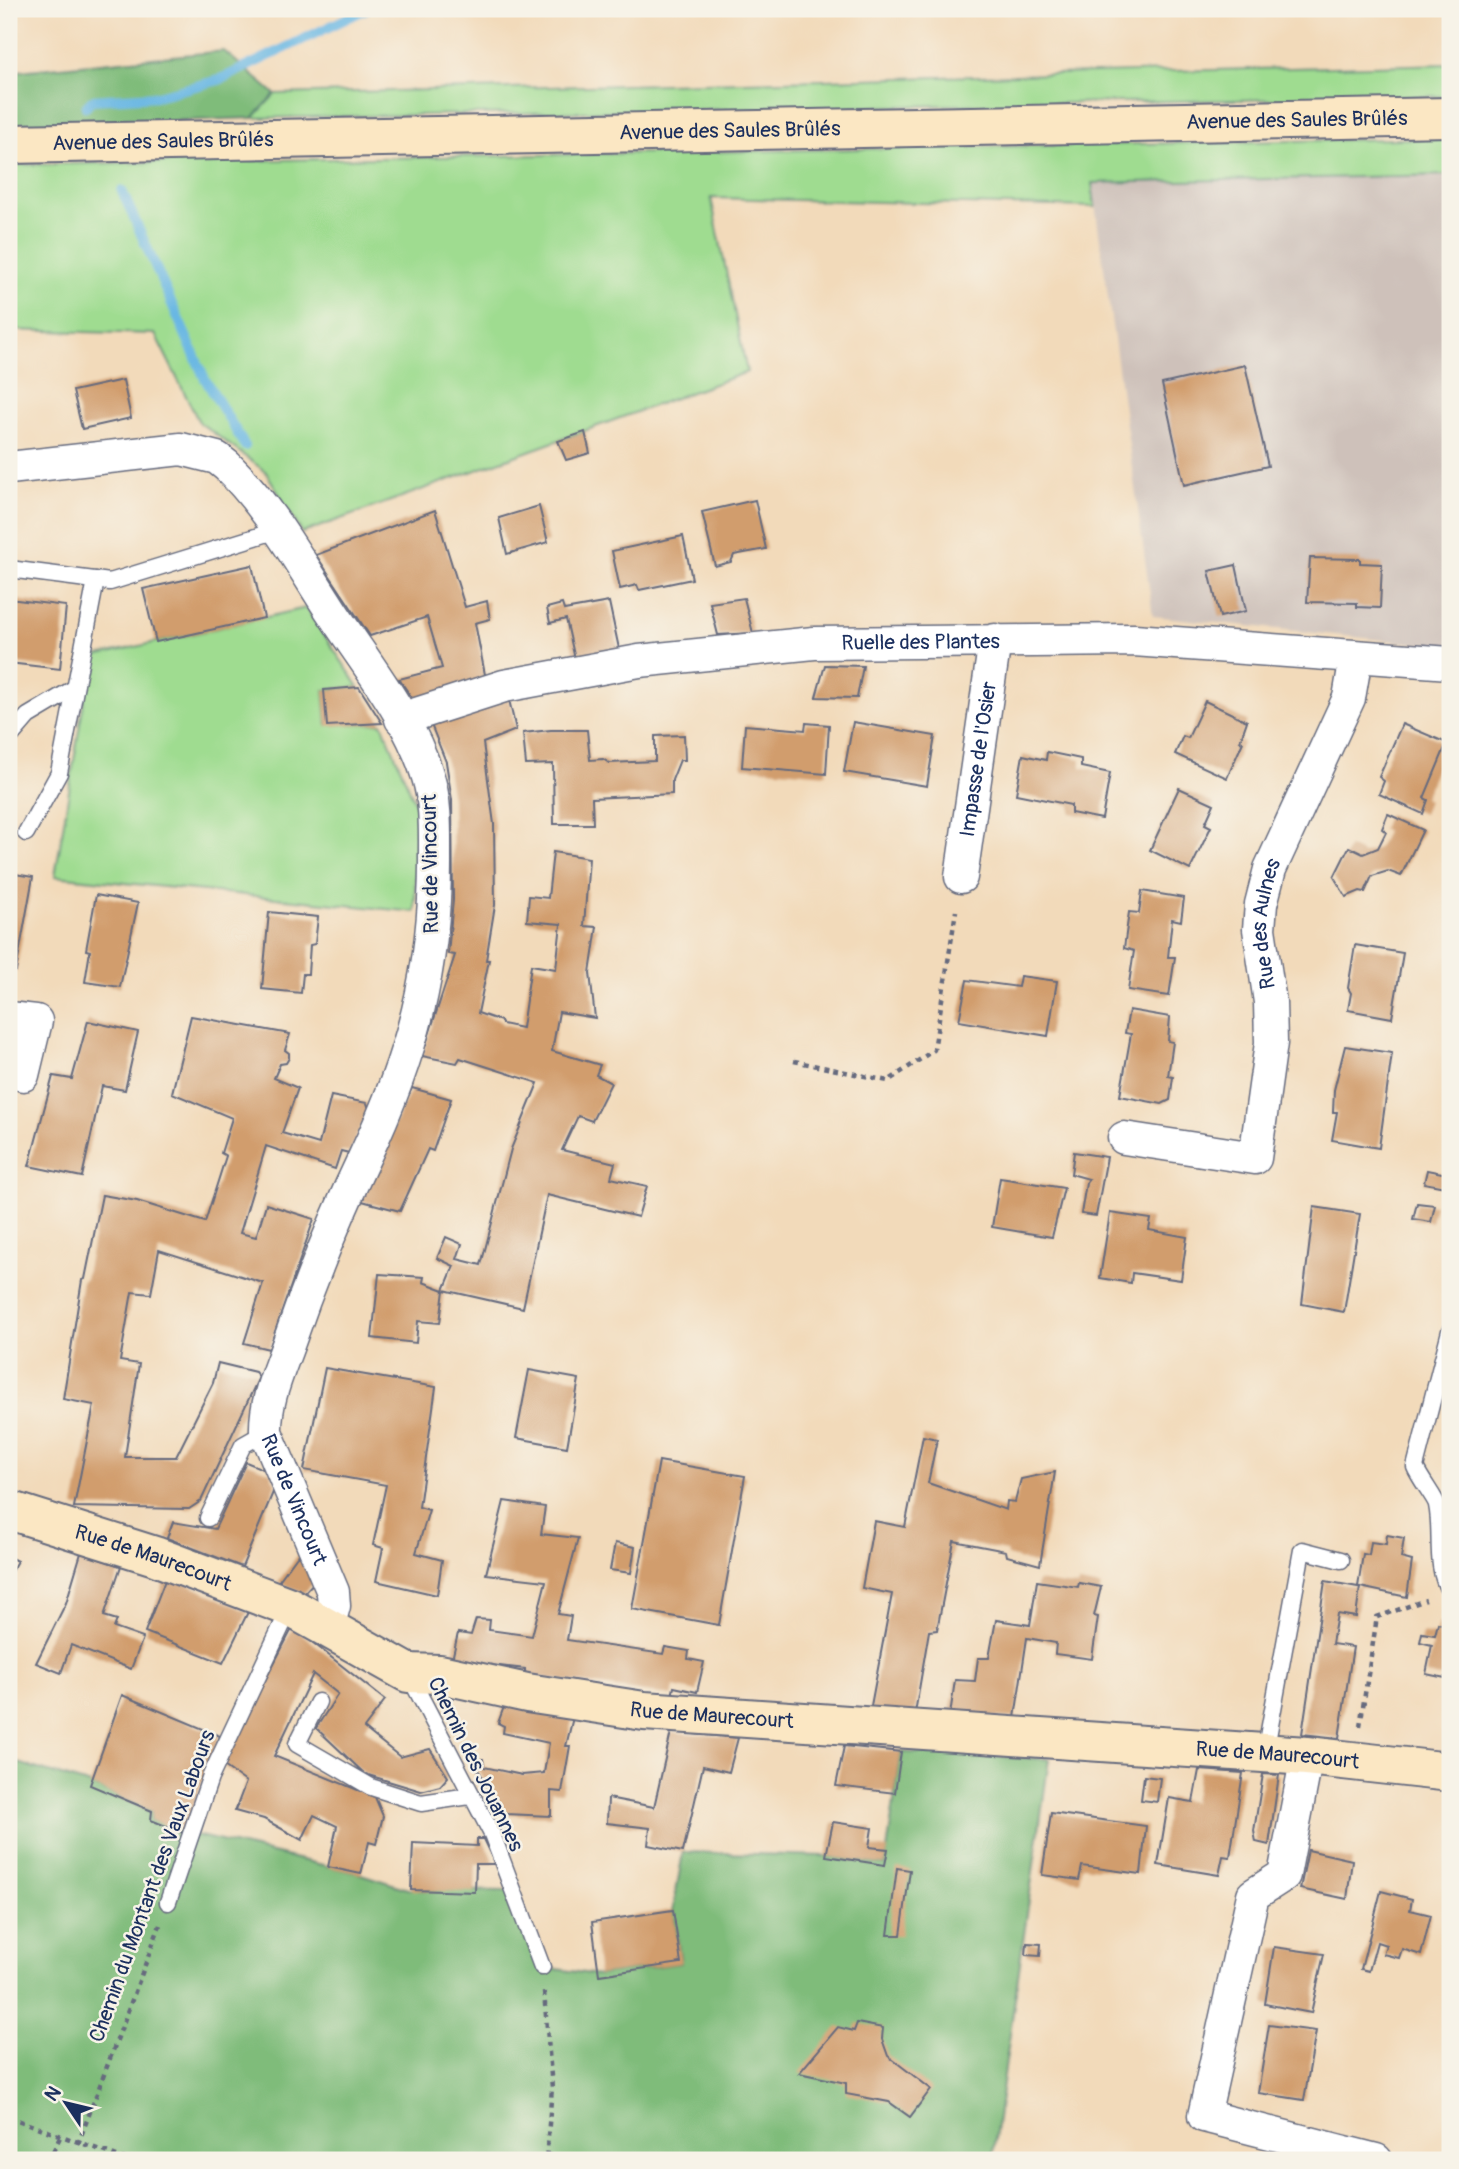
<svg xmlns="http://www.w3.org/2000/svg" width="1459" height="2169" viewBox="0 0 1459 2169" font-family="Pangolin,sans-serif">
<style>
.industrial{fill:#cec1ba}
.green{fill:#9fdc90;stroke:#5d8677;stroke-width:2}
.forest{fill:#7fbc7a;stroke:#4d766c;stroke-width:2}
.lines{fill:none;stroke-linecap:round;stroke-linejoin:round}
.stream{stroke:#69b7e3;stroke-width:10}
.building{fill:#d19d6d}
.lane-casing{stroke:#666b7e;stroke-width:19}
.street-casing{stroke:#666b7e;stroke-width:35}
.secondary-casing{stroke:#666b7e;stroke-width:42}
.path{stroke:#666b7e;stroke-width:4.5;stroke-dasharray:5 5;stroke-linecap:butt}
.lane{stroke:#fff;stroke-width:16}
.street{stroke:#fff;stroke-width:32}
.secondary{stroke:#fbe7c3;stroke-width:38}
.labels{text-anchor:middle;stroke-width:5;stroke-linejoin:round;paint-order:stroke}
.street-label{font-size:21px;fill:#1b2f5e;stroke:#f7f3e8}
</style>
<rect width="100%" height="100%" fill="#f7f3e8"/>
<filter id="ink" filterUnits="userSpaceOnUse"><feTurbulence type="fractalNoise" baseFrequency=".0143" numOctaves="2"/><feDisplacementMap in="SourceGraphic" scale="14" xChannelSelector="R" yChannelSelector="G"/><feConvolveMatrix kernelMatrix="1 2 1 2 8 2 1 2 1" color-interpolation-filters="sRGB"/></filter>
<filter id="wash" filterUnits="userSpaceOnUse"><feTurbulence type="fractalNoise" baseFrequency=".00686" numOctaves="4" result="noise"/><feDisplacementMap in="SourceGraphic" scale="28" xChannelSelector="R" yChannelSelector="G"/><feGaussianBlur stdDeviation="1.57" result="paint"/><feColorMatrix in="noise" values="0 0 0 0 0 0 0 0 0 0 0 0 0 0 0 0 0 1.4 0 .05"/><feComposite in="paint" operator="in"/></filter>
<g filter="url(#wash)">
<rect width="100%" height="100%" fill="#f2daba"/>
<!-- industrial -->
<path class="industrial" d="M1450,175v472l-297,-31 -61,-433z"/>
<!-- green -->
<g class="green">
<path d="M1450,64v32l-1197,22 22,-24z"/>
<path d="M1450,138v37l-358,8 3,24 -384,-9 36,174 -445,161 -36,-61 -67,-50 -44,-88 -146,-4v-165z"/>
<path d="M306,608l53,79 -35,3 3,35 55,-2 34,82 -1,107 -360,-36 36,-219z"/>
</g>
<!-- forest -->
<g class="forest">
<path d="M224,51l51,43 -22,24 -244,9v-55z"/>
<path d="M901,1752l148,7 -57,401h-983v-400l82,25 61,26 -1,9 40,14 170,40 50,16 102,1 29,76 57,8 82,-12 -8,-53 10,-58 143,4 59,9z"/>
</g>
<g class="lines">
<!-- stream -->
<g class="stream">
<path d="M86,107l6,-7 65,-4 62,-16 147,-71"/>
<path d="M122,191l83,188 40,67"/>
</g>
</g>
<g id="blocks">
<!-- building -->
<g class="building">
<path d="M1245,365l23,101 -84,19 -22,-101z"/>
<path d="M123,380l8,38 -49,11 -9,-38z"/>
<path d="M585,432l5,21 -24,7 -8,-19z"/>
<path d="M755,500l11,49 -32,6 -3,7 -16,4 -13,-54z"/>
<path d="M539,506l9,36 -41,12 -8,-36z"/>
<path d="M435,510l30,97 22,-6 3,18 -15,4 12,62 -70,20 -18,-26 43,-11 -15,-51 -57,19 -54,-81z"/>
<path d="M683,536l9,43 -53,11 -2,-5 -17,4 -8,-38z"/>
<path d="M1310,558l50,1v4l22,1 -2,44 -23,-1v-4l-50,-1z"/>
<path d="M252,565l12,53 -108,24 -13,-53z"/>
<path d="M1236,565l10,46 -26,6 -11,-46z"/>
<path d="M744,598l9,35 -35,2 -8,-32z"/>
<path d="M9,599l57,7 -6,63 -51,-6z"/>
<path d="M609,602l12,56 -45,6 -10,-45 -16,4 -3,-15 15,-4 2,6z"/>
<path d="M825,665l38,1 -6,32 -41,-1z"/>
<path d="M359,687l23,36 -55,3 -3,-36z"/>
<path d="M507,691l9,39 -33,13 11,81 1,81 -9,55h3l-11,53 23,8 1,3 20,4 9,-63 25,4 5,-45 -34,-3 2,-25 19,2 5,-46 36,6 -5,68 13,1 -7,46 5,45 -36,-6 -7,39 48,14 -4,10 15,8 -19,38 -14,-5 -16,34 53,13 -4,15 36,8 -9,31 -91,-22 -24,113 -79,-18 10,-24 -17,-8 9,-21 16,7 -5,15 24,6 30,-116 27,-66 -78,-25 -3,5 -35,-7 33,-101 -7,-1 5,-54 -1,-100 -6,-38 -18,-45z"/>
<path d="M1205,701l42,20 -7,20 3,1 -16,36 -52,-24 8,-18 5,2z"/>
<path d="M853,722l82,14 -8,50 -83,-14z"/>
<path d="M806,723l23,2 -3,49 -84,-7 3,-42 60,5z"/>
<path d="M1402,724l45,19 -23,55 4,2 -5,14 -44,-20 5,-13 -5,-4z"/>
<path d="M551,730h36l3,30 13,-1 6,4 46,-2v-25l29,-1 1,25h-5l-8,20v14l-80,4 1,26h-39l-1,-60 -27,1 -3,-32z"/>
<path d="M1047,752l34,7v8l29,6 -8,46 -31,-6v-8l-55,-11 7,-39 23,5z"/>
<path d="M1179,788l35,16 -9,20 6,3 -21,43 -40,-20z"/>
<path d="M1388,814l35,16 -22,46 -13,-5 -16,5 -7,16 -5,-1 -14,6 -12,-20 15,-30 14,7 15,-6 8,-16 -4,-3z"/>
<path d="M9,873l24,4 -17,94 -7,-2z"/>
<path d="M1142,891l42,7 -3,23 -9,-2 -4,38h7l-6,39 -41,-6 6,-39 -10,-3 5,-36 10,1z"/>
<path d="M96,895l42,8 -18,84 -35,-5 5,-31 -4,-1z"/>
<path d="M269,912l49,5 -3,27 -5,1 -2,29h-5l-2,19 -39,-4z"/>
<path d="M1355,945l48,8 -11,65 -44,-8 3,-17 -3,-5z"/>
<path d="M1020,976l37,5 -9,55 -89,-15 8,-41 51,7z"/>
<path d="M1129,1010l41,7 -2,24 5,1 -5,34 5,1 -3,23 -8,4 -42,-8 11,-62 -6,-1z"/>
<path d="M191,1016l99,18 -5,16 4,3v5l-3,5 -6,1 -6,14 24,10 -16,45 37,11 12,-48 36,7 2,6 -20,44 -8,-2 -6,18 -69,-23 -26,87 16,4 10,-33 48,15 -45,130 -25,-6 19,-60 -104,-33 -8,44 -19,-2 -12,69 19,3 -14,93h51l37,-74 5,-20 37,9 4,5 -58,124 -12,8 -115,-2 20,-102 -31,-6 19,-119 3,-1 17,-84 35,6 68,21 21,-66 -5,-3 11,-35 -60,-25z"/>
<path d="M88,1021l50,11 -13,58 -23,-4 -20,91 -53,-11 24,-90 19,3z"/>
<path d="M1345,1046l47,7 -13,95 -47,-8 5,-28h-4l1,-22z"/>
<path d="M412,1088l39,11 -18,52 -5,-2 -28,62 -38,-10 25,-62z"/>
<path d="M1074,1152l33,5 -11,59 -15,-2 5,-31 3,-4 -18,-5z"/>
<path d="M1427,1170l20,4 -2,13 -21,-4z"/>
<path d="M1000,1178l64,10 -12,49 -60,-10z"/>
<path d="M1417,1203l18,2 -4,17 -18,-3z"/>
<path d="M1314,1207l46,7 -16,98 -42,-8z"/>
<path d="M1110,1213l41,6 -2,11 38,7 -6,43 -49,-7 -1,10 -31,-5z"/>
<path d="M379,1274l45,3 -1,5 21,8 -4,33 -22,-2 -2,22 -44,-5z"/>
<path d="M325,1368l111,19 -17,120 10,3 -13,43 26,7 -5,35 -61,-14 7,-33 -10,-3 13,-60 -82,-15z"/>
<path d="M529,1370l50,9 -12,68 -51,-9z"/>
<path d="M923,1436l14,3 -9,44 78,27 1,-9 8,1 6,-23 34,-7 -15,93 -33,-9 -1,-5 -52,-10 -17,89 -8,1 -14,82 -45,-2 22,-117 -30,-6 12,-67 31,6z"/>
<path d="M659,1461l86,15 -26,149 -87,-16z"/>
<path d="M246,1462l24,10 6,13 -34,82 -75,-29 6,-16 42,7z"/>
<path d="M504,1501l41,6 -4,27 37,4 -20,76 13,2 -4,24 96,14 2,-7 24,4 -1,8 16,3 -7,30 -23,-5 -2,9 -147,-21v-6l-73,-9 6,-27 13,2 5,-16 14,1 -1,10 43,6 14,-55 -60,-7z"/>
<path d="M1387,1535l17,3 -3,20 11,3 -5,36 -47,-10 -4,30 -19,-3 -5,30 21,3 -14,91 -37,-4 23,-153 33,6 5,-33 6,1 2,-13 15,2z"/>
<path d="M615,1543l20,4 -4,26 -21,-3z"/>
<path d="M305,1552l12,27 -13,14 -26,-11 19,-26z"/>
<path d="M81,1553l40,13 -17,50 13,4 -3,8 29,10 -12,31 -60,-24 -10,28 -25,-10 30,-60z"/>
<path d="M9,1557l8,4 -8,14z"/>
<path d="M167,1575l81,37 -25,51 -78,-31z"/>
<path d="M1037,1581l41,6 1,-4 22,4 -7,29 4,1 -6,42 -37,-5 1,-11 -29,-5 -12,80 -65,-3 5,-35 20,1 3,-23h11l7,-38 34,5z"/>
<path d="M1438,1623l12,3v53l-24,-5 6,-29 -12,-3 2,-9 13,2z"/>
<path d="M293,1627l92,73 -21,28 36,29 30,-8 18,28 -8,9 -19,5 -56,-17 -49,-46 22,-34 -25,-20 -39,82 101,41 8,19 -7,28 -7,-2 -8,32 -33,-7 9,-41 -23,-11 -12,25 -38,-21 -29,-8 11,-29 -22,-16 10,-26z"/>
<path d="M122,1695l98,41 -37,97 -32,-13 1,-9 -62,-26z"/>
<path d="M505,1704l69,9 -8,33h4l-8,46 -11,-1v25l-46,-2 -33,-54 11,-1 1,8 38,8 22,-2 5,-30 -46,-10 1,-7 -6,-3z"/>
<path d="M671,1732l67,6 -9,34 -26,-6 -20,86 -35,-7 2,-17 -43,-5 1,-25 46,9z"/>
<path d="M844,1746l57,6 -6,41 -59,-7z"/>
<path d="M1199,1770l44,3 -13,84 -7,-1 -4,19 -61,-10 11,-67 24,4z"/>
<path d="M1263,1774l16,1 -10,70 -13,-3 -2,-11z"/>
<path d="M1144,1776l16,2 -3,24 -16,-2z"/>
<path d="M1051,1813l95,13 -5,48 -59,-8 -3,14 -37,-5z"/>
<path d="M833,1822l39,6 -3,19 19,2 -3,16 -59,-9z"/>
<path d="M477,1839h6l12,25h-19l-1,28 -64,-2 2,-47 64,3z"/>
<path d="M1308,1850l44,10 -5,39 -47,-10z"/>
<path d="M897,1868l13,2 -9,65h-13z"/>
<path d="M1381,1891l31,8 -2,11 21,5 -10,40 -19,-6 -3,9 -16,-4 3,-9 -9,-3 -8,29 -8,-2z"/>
<path d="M673,1910l8,53 -82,12 -7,-53z"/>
<path d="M1027,1943l14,1 -1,12 -14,-1z"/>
<path d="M1274,1947l50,7 -13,59 -46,-9z"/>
<path d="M857,2023l26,5 -1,11 6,17 43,33 -21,28 -21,-15 -43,-8v-11l-47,-10 39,-46 16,4z"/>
<path d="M1269,2025l47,6 -12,69 -46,-7z"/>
</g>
</g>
</g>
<g filter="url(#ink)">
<use href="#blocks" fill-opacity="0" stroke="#666b7e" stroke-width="2"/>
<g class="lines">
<!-- lane casing -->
<g class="lane-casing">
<g id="lane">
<path d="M9,569l101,13 168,-52"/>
<path d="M9,738l19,-22 47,-28"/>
<path d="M26,833l33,-60 37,-193"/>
<path d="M1450,1331l-35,136c5,12 21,32 22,38 6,28 -3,62 13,87"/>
<path d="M208,1518l35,-73 23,-13"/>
<path d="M409,1675l83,159 50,133"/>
<path d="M318,1702l-21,42 74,43 50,16 49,-7"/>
<path d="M1265,1753l37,-203 39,10"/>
<path d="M168,1902l42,-124 80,-170"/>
</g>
</g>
<!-- street casing -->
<g class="street-casing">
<g id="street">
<path id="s1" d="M9,468l172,-19 36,9 10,8c43,42 73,97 105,146 34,52 78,105 96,165 8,26 7,53 7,79 1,112 -23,201 -71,302 -29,61 -54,123 -76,187 -10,28 -23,56 -22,87l67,160 1,14 -6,21"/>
<path id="s2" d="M401,719l103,-33 135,-25 175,-18 320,-3 316,23"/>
<path id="s3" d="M961,877l34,-237"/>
<path d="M9,1018l27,3 -13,54"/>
<path id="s4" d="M1124,1138l131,20 16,-115 -1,-41 -11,-73 2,-25 9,-35 79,-171 7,-41"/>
<path d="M1307,1756l-23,119 -31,20 -49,221 172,44"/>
</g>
</g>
<!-- secondary casing -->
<g class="secondary-casing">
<g id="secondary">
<path id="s5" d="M9,144l1441,-27"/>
<path id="s6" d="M9,1510l146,46 135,51 118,66 32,1 87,19 117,18 663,45 143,16"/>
</g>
</g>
<!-- path -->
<g class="path">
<path d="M794,1061l94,20 46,-31 22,-139"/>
<path d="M1360,1726l17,-109 49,-17"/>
<path d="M544,1992l8,96 -6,72"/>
<path d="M9,2117l119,43"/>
<path d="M78,2144l82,-219"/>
<path d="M547,2155l48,5"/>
<path d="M49,2160l11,-23"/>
</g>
<!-- lane -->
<use href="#lane" class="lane"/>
<!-- street -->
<use href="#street" class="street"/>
<!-- secondary -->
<use href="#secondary" class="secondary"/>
</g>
</g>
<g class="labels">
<!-- street labels -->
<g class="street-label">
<text dy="7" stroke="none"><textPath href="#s5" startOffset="1288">Avenue des Saules Brûlés</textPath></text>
<text dy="7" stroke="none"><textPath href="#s5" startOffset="721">Avenue des Saules Brûlés</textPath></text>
<text dy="7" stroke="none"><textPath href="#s5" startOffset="154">Avenue des Saules Brûlés</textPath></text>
<text dy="7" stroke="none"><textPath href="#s2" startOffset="528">Ruelle des Plantes</textPath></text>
<text dy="7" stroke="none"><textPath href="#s3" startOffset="119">Impasse de l'Osier</textPath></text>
<text transform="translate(430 864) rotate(-91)" y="7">Rue de Vincourt</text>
<text dy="7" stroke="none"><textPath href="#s4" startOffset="369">Rue des Aulnes</textPath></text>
<text dy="7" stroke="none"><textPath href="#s1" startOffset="1353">Rue de Vincourt</textPath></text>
<text dy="7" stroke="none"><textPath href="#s6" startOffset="152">Rue de Maurecourt</textPath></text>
<text dy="7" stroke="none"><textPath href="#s6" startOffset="740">Rue de Maurecourt</textPath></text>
<text dy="7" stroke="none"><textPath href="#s6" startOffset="1307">Rue de Maurecourt</textPath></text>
<text transform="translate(476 1764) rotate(64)" y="7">Chemin des Jouannes</text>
<text transform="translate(152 1886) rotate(-70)" y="7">Chemin du Montant des Vaux Labours</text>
</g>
</g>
<!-- margin -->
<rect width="1459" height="2169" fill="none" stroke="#f7f3e8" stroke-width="35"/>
<!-- north arrow -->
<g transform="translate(66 2103) rotate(305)" stroke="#f7f3e8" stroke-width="5" paint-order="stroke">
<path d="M0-5L12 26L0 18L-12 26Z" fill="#1b2f5e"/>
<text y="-10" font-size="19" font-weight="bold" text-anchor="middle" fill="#1b2f5e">N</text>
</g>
</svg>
